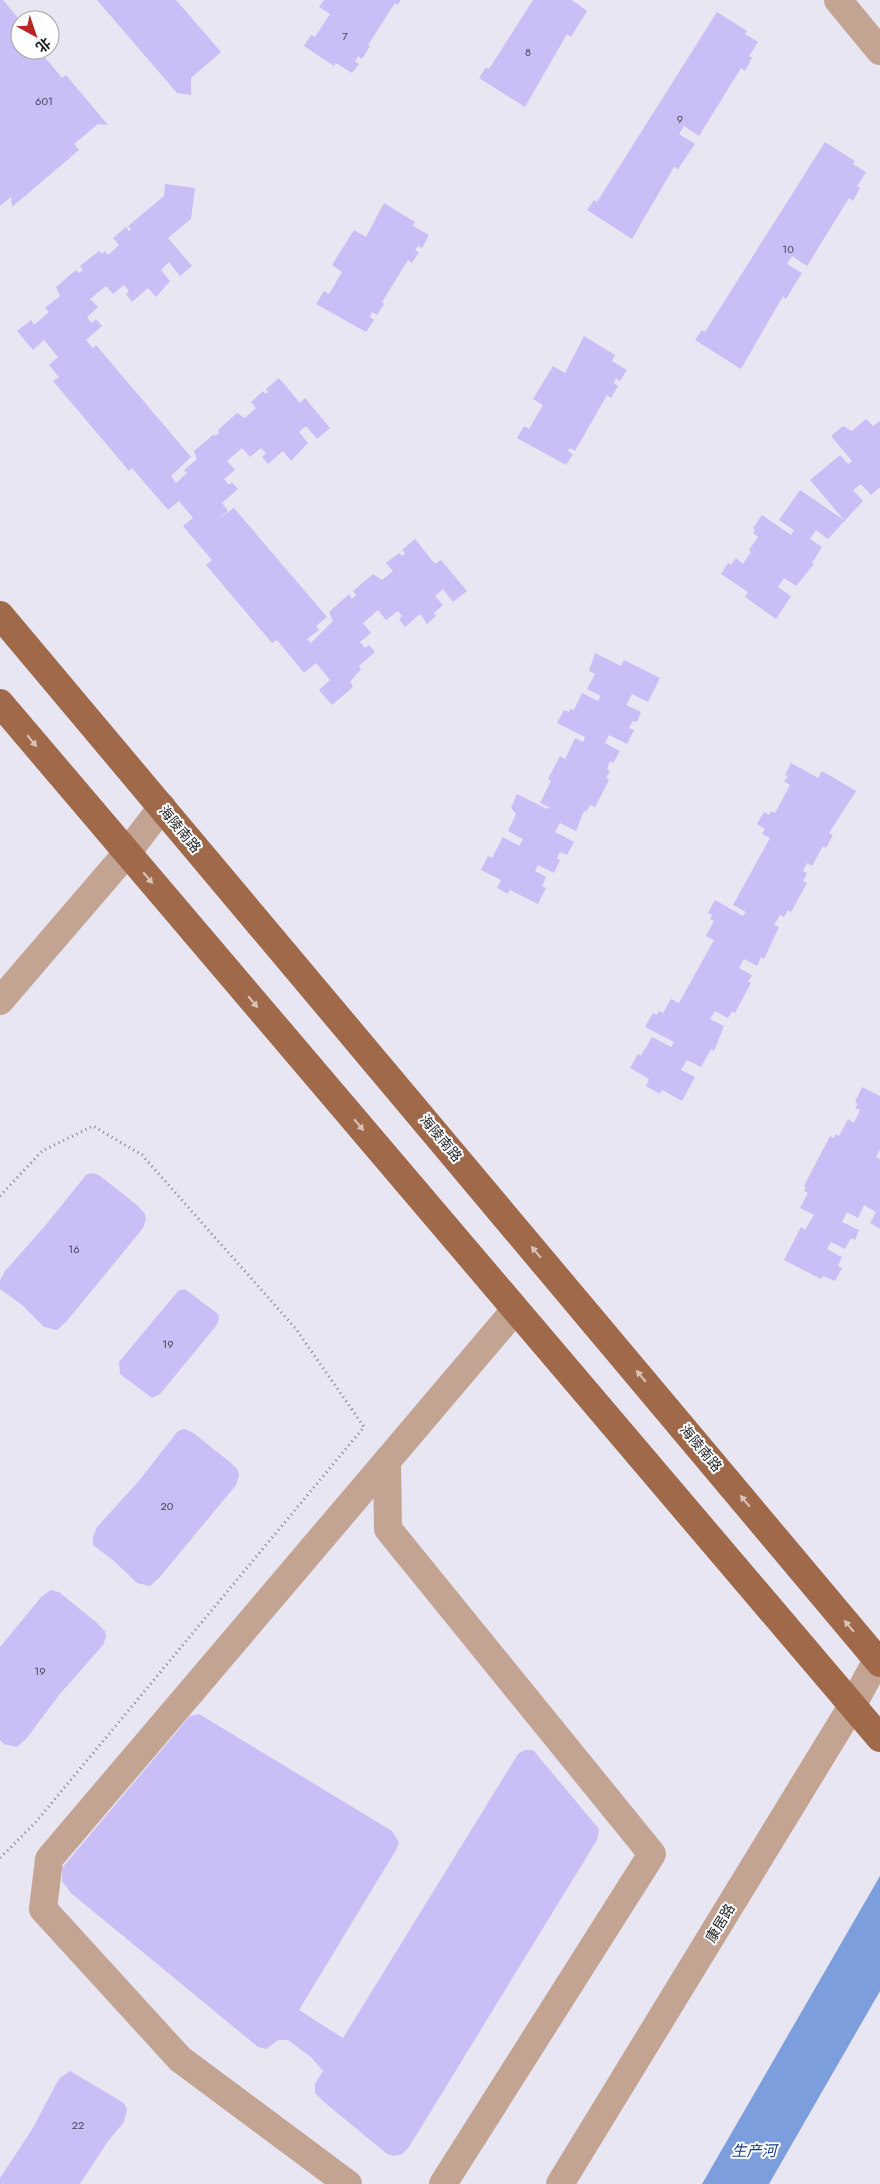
<svg xmlns="http://www.w3.org/2000/svg" width="880" height="2184" viewBox="0 0 880 2184" font-family="Jost,'Noto Sans SC',sans-serif">
<style>
.water{fill:#7c9edc}
.building{fill:#cabef6}
.lines{fill:none;stroke-linecap:round;stroke-linejoin:round}
.path{stroke:#818089;stroke-width:3;stroke-dasharray:1 4;stroke-linecap:butt}
.minor{stroke:#c3a392;stroke-width:28}
.major{stroke:#a0694a;stroke-width:28}
.oneway{fill:#d9c3b7}
.labels{text-anchor:middle;stroke-width:4;stroke-linejoin:round;paint-order:stroke}
.number-label{font-size:11px;fill:#474455}
.street-label{font-size:14px;fill:#1b1b1f;stroke:#fff}
.water-label{font-size:15px;font-style:italic;fill:#163c84;stroke:#fff}
</style>
<rect width="100%" height="100%" fill="#e8e6f3"/>
<!-- water -->
<path class="water" d="M880,1876v115l-111,193h-67z"/>
<!-- building -->
<g class="building">
<path d="M0,0h3l15,18 -3,3 5,7v22h19l23,28 4,-3 42,50 -10,-1 -24,20 5,6 -67,57 -1,-10 -11,9z"/>
<path d="M97,0h79l45,52 -30,26v17l-14,-2z"/>
<path d="M324,0h77l-3,5 -3,-2 -27,42 2,1 -8,13 -4,-3 -3,5 4,3 -7,9 -16,-10 -2,3 -30,-20 7,-11 4,2 15,-23 -11,-7z"/>
<path d="M533,0h39l15,11 -16,26 -4,-3 -42,73 -46,-29 7,-11 3,2z"/>
<path d="M717,12l30,19 -2,3 13,8 -9,14 3,2 -7,13 -4,-3 -42,68 -15,-10 -5,8 16,10 -17,25 -4,-2 -42,72 -45,-29 7,-10 3,2z"/>
<path d="M825,142l30,19 -2,3 13,8 -9,14 3,2 -7,13 -4,-3 -42,68 -15,-10 -5,8 15,9 -16,26 -3,-3 -42,73 -46,-29 7,-10 3,2z"/>
<path d="M165,184l30,4 -4,31 -23,19 24,28 -12,10 -11,-14 -8,8 9,11 -14,16 -8,-9 -16,14 -6,-8 3,-3 -5,-6 -11,9 -7,-8 -16,13 8,8 -11,10 5,6 4,-4 6,7 -16,14 7,8 3,-3 95,112 -20,19 5,7 11,-10 -3,-3 13,-11 -3,-8 20,-17 1,2 4,-3 -1,-3 19,-17 8,5 11,-10 -5,-6 12,-11 3,3 2,-2 -2,-3 13,-11 21,25 5,-5 25,30 -13,11 -11,-13 -7,6 9,11 -17,18 -8,-10 -15,13 -6,-7 4,-4 -5,-5 -11,9 -8,-9 -15,13 8,9 -11,9 5,6 3,-3 6,7 -16,14 6,8 -13,10 19,-13 93,109 -11,9 3,4 -12,9 4,4 22,-22 -4,-9 20,-18 3,5 4,-4 -3,-4 20,-17 9,6 11,-9 -7,-8 13,-10 3,3 3,-3 -3,-3 13,-11 20,25 6,-4 26,31 -14,11 -10,-13 -8,7 8,9 -9,8 2,3 -9,8 -7,-10 -15,13 -6,-8 3,-3 -4,-5 -12,9 -8,-10 -15,13 8,10 -11,9 5,6 4,-3 6,7 -16,14 2,3 -11,13 3,5 -21,18 -13,-15 11,-10 -14,-17 -12,10 -27,-33 -5,3 -66,-78 6,-5 -29,-34 10,-8 -14,-17 -11,9 -36,-42 -3,3 -76,-90 6,-4 -10,-12 9,-8 -14,-17 -11,10 -16,-19 14,-11 3,5 15,-13 -4,-4 15,-12 -4,-9 20,-17 3,3 4,-3 -3,-4 19,-15 3,3 3,-3 3,4 11,-10 -6,-7 13,-11 3,4 2,-2 -3,-3 36,-30z"/>
<path d="M384,203l31,19 -2,4 16,9 -7,13 -4,-2 -3,4 4,2 -7,11 -4,-3 -26,42 2,2 -7,11 -5,-3 -2,5 4,3 -8,12 -50,-28 8,-13 5,3 13,-22 -10,-7 22,-35 12,7z"/>
<path d="M584,336l31,19 -3,6 15,9 -7,11 -4,-3 -2,5 4,3 -7,12 -4,-3 -32,56 -5,-3 -2,3 5,3 -7,11 -49,-27 7,-12 5,3 14,-24 -10,-6 20,-33 12,7z"/>
<path d="M866,419l7,7 7,-5v66l-9,8 -10,-11 -8,6 10,11 -35,38 -12,-9 -6,9 12,8 -10,16 2,1 -18,22 -12,-8 -6,9 13,9 -15,23 -31,-22 3,-5 -27,-18 7,-11 3,2 5,-7 7,6 8,-12 -2,-2 9,-13 -5,-4 2,-3 -2,-2 9,-13 29,20 3,-5 -15,-10 21,-30 44,30 -34,-40 30,-25 8,9 4,-3 -21,-25 12,-10 9,5z"/>
<path d="M595,653l26,13 3,-6 36,18 -12,24 -16,-8 -6,11 15,7 -4,10 -4,-1 -4,7 5,2 -7,14 -18,-9 -4,8 15,8 -7,12 -3,-2 -3,8 3,2 -4,7 3,2 -14,27 -5,-2 -4,7 -2,-1 -8,20 -16,-8 -5,9 19,10 -7,13 -7,-3 -3,6 3,2 -6,13 -16,-8 -3,6 11,6 -4,9 4,2 -8,16 -28,-14 -2,4 -11,-6 4,-8 -20,-10 7,-14 4,2 11,-21 16,9 4,-7 -15,-8 8,-17 -5,-6 6,-14 30,15 2,-2 -9,-4 11,-22 -3,-2 12,-23 5,3 10,-21 8,4 2,-5 -28,-14 7,-13 5,2 1,-3 4,1 8,-17 16,8 3,-5 -14,-7 8,-15 -6,-3z"/>
<path d="M791,763l27,15 4,-7 34,20 -27,42 4,2 -7,13 -3,-2 -11,20 -5,-3 -4,8 4,2 -4,8 4,2 -16,29 -3,-2 -4,7 -4,-2 -6,10 5,2 -15,32 -3,-2 -4,9 -13,-7 -5,9 13,7 -4,7 3,1 -16,30 -3,-2 -4,7 -13,-7 -5,8 14,7 -10,25 -3,-2 -10,18 -14,-7 -6,10 14,7 -13,24 -20,-11 -2,4 -14,-8 3,-7 -19,-11 8,-14 3,2 11,-19 19,10 3,-5 -29,-15 8,-14 4,2 2,-4 4,2 8,-14 8,4 35,-63 -8,-4 8,-15 -4,-2 2,-4 -4,-2 7,-13 28,16 3,-4 -13,-7 37,-67 -8,-4 3,-5 -8,-5 7,-12 5,3 2,-4 4,2 15,-28 -6,-4 4,-5 -3,-1z"/>
<path d="M862,1087l18,9v53l-4,8 4,2v70l-10,-6 6,-11 -12,-7 -6,13 -11,-6 -5,10 17,8 -4,10 -4,-2 -6,11 -14,-7 -4,7 15,8 -4,9 4,2 -7,13 -12,-5 -2,3 -37,-19 17,-33 4,3 9,-15 -14,-7 8,-15 -4,-2 2,-4 -2,-1 26,-50 4,2 1,-4 4,2 9,-17 6,4 6,-13 -5,-2 3,-4 -3,-2z"/>
<path d="M91,1173l8,2 39,31 7,8 1,5 -3,9 -77,94 -9,8 -13,-3 -23,-23 -21,-15v-9l5,-9 40,-45 41,-51z"/>
<path d="M185,1289l33,25 1,5 -3,7 -56,68 -8,4 -32,-24 -1,-12 59,-71z"/>
<path d="M184,1429l8,3 39,31 7,7 1,6 -3,9 -77,93 -9,8 -13,-3 -23,-22 -21,-16v-8l4,-10 41,-45 40,-51z"/>
<path d="M51,1590l8,2 38,31 8,8 1,6 -3,8 -44,50 -33,44 -9,8 -13,-3 -4,-4v-93l42,-51z"/>
<path d="M199,1714l193,117 7,11 -3,8 -97,160 44,28 175,-284 7,-4h8l66,79 -2,11 -188,307 -7,7 -8,2 -7,-2 -63,-52 -9,-9v-9l8,-13 -11,-13 -24,-18h-10l-12,9 -8,-2 -187,-154 -9,-12v-13l128,-152z"/>
<path d="M70,2071l54,32 3,6 -3,13 -16,19 -28,43h-80v-6l33,-50 23,-44 4,-6z"/>
</g>
<g class="lines">
<!-- path -->
<path class="path" d="M0,1196l42,-45 51,-25 49,29 154,174 68,98 -329,396 -35,35"/>
<!-- minor -->
<g class="minor">
<path d="M838,0l42,51"/>
<path d="M0,1001l127,-148 35,-46"/>
<path d="M348,2184l-168,-125 -137,-150 6,-50 338,-398"/>
<path d="M443,2184l209,-330 -264,-325 -1,-68 128,-151"/>
<path d="M560,2184l292,-478 25,-46"/>
</g>
<!-- major -->
<g class="major">
<path d="M0,615l880,1048"/>
<path d="M0,703l880,1035"/>
</g>
</g>
<!-- one-way arrows -->
<defs><path id="oneway-solid" d="M-6-.8H1V-3.2L6.5 0L1 3.2V.8H-6Z" transform="scale(1.25)"/></defs>
<g class="oneway">
<use href="#oneway-solid" transform="translate(32 741) rotate(50)"/>
<use href="#oneway-solid" transform="translate(148 878) rotate(50)"/>
<use href="#oneway-solid" transform="translate(253 1002) rotate(50)"/>
<use href="#oneway-solid" transform="translate(359 1125) rotate(50)"/>
<use href="#oneway-solid" transform="translate(536 1252) rotate(-130)"/>
<use href="#oneway-solid" transform="translate(641 1376) rotate(-130)"/>
<use href="#oneway-solid" transform="translate(745 1501) rotate(-130)"/>
<use href="#oneway-solid" transform="translate(849 1626) rotate(-130)"/>
</g>
<g class="labels">
<!-- number labels -->
<g class="number-label">
<text x="345" y="40">7</text>
<text x="528" y="56">8</text>
<text x="44" y="105">601</text>
<text x="680" y="123">9</text>
<text x="788" y="253">10</text>
<text x="74" y="1253">16</text>
<text x="168" y="1348">19</text>
<text x="167" y="1510">20</text>
<text x="40" y="1675">19</text>
<text x="78" y="2129">22</text>
</g>
<!-- street labels -->
<g class="street-label">
<text transform="translate(180 829) rotate(50)" y="5">海陵南路</text>
<text transform="translate(441 1138) rotate(50)" y="5">海陵南路</text>
<text transform="translate(701 1448) rotate(50)" y="5">海陵南路</text>
<text transform="translate(720 1923) rotate(-59)" y="5">康居路</text>
</g>
<!-- water labels -->
<g class="water-label">
<text x="754" y="2156">生产河</text>
</g>
</g>
<!-- north arrow -->
<g transform="translate(35 35) rotate(140)"><circle r="24" fill="#ffffff" stroke="#a4a4a5"/>
<path d="M0-4L9 19L0 12L-9 19Z" fill="#b72726"/>
<text y="-8" font-size="14" font-weight="bold" text-anchor="middle" fill="#1b1b1f">北</text>
</g>
</svg>
